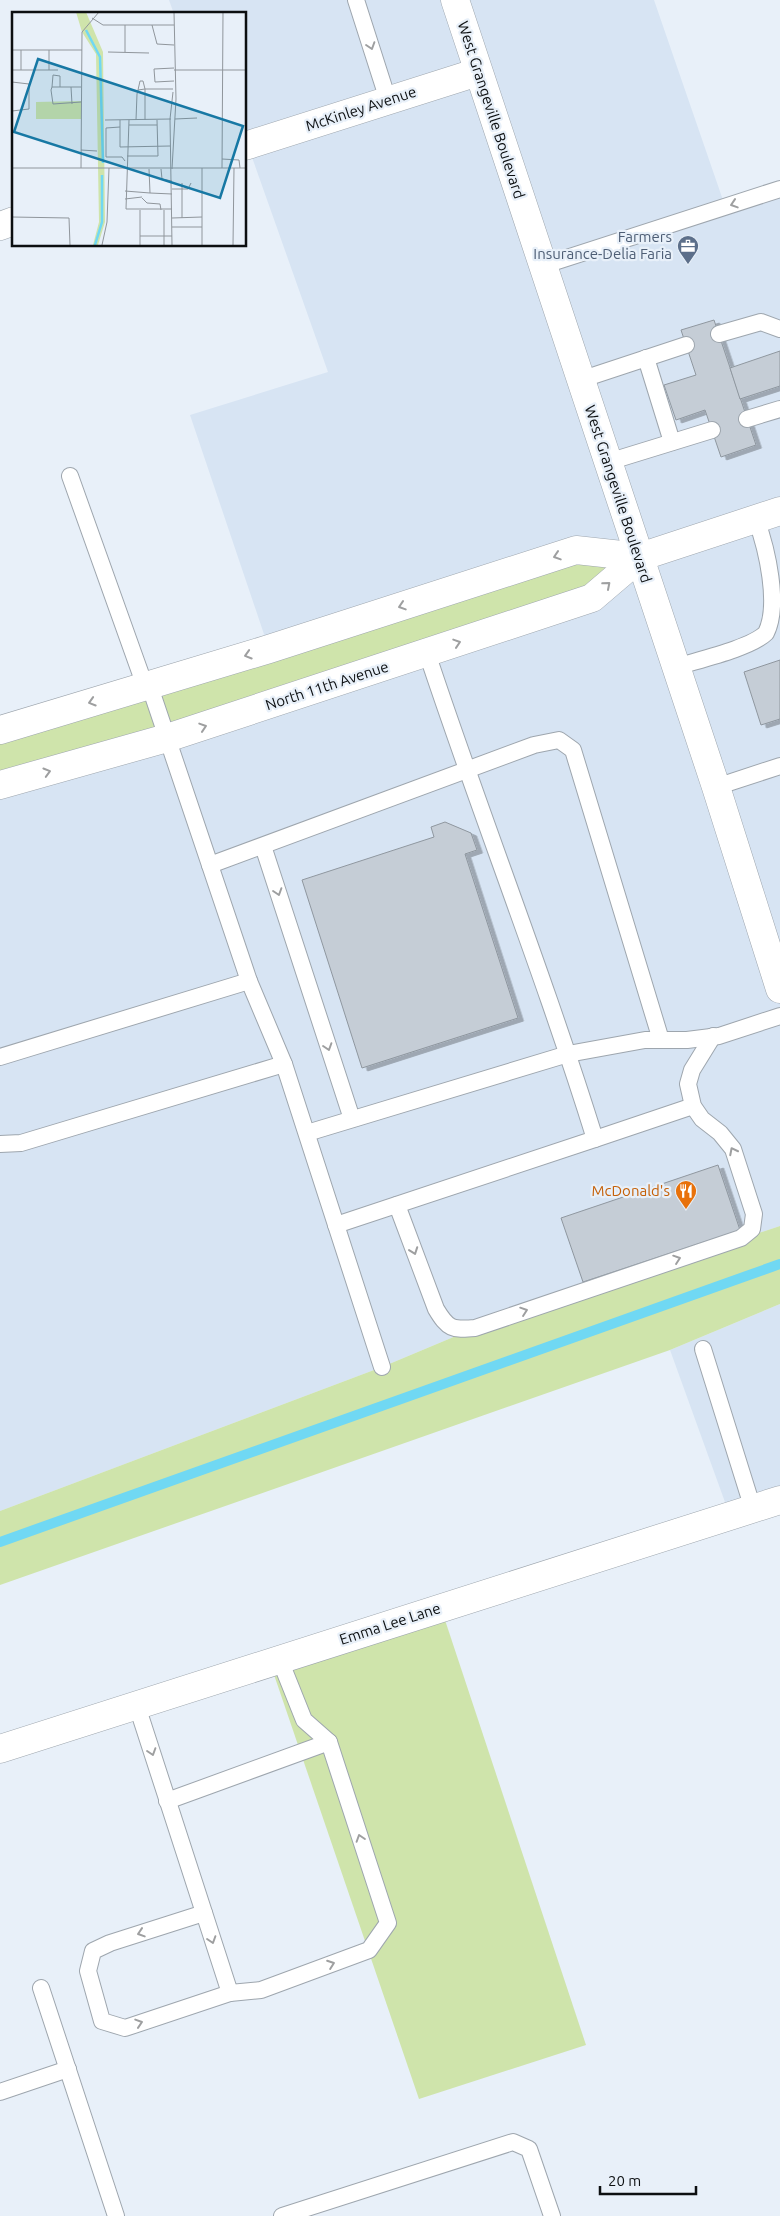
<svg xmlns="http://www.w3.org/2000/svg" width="780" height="2216" viewBox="0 0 780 2216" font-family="Ubuntu,sans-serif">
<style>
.built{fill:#d7e4f3}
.green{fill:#cfe4ab}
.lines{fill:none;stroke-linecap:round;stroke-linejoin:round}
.stream{stroke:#70d8f3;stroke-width:10}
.building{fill:#c5cdd6;stroke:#8f979f;filter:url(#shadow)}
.lane-casing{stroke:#9ea6ae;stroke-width:18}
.street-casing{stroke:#9ea6ae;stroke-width:29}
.secondary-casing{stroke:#9ea6ae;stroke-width:29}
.lane{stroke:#fff;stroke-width:16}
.street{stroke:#fff;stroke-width:28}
.secondary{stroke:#fff;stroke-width:28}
.oneway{stroke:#9e9fa0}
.labels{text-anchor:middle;stroke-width:4.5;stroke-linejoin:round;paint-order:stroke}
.street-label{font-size:15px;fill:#0c0f11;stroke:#e8f0f9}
.service-label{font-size:15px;fill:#4e5e75;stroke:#e8f0f9;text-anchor:end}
.food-label{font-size:15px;fill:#c56008;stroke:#e8f0f9;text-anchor:end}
.inset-river{fill:none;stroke:#70d8f3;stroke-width:2.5}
.inset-road{fill:none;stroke:#90969c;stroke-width:1}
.view{fill:#1778a4;fill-opacity:0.15;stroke:#1778a4;stroke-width:2.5}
.inset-edge{fill:none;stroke:#0c0f11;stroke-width:2.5}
</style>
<defs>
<filter id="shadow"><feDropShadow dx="5.5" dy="3" stdDeviation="0" flood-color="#0004"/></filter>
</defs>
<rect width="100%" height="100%" fill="#e8f0f9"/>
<!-- built -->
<g class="built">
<path d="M169,0h485l71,206 55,-17v1037l-305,102 -93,39 -382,144v-726l269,-136 -79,-234 138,-43 -80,-226h-3v-132h-71z"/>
<path d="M780,1304v196l-50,16 -60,-166z"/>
</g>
<!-- green -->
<g class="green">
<path d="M576,550l64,7 -48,41 -592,187v-55z"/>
<path d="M780,1226v78l-110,46 -670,235v-74l382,-144 93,-39z"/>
<path d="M441,1608l145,437 -167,54 -149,-436z"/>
</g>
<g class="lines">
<!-- stream -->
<path class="stream" d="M0,1542l780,-278"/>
</g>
<!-- building -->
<g class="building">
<path d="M714,320l42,125 -35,12 -16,-47 -29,10 -12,-35 32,-10 -15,-45z"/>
<path d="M780,351v35l-40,13 -10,-31z"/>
<path d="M780,660v59l-19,6 -17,-53z"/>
<path d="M445,822l26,11 6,17 -12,4 53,164 -156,50 -60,-188 132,-43 -3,-10z"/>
<path d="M718,1165l22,65 -157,52 -22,-64z"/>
</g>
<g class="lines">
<!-- lane casing -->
<g class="lane-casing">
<g id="lane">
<path d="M356,0l32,100"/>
<path d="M542,266l238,-77"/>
<path d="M719,334l42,-12 19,7"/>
<path d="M646,358l26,84"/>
<path d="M580,380l106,-35"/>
<path d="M747,419l33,-10"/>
<path d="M608,462l104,-32"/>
<path d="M70,476l75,210"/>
<path d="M676,667c22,-7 75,-19 90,-34 14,-28 1,-84 -10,-114"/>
<path d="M149,684l100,297 35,83 98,303"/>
<path d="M716,787l64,-21"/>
<path d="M263,846l89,273"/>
<path d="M210,865l324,-120 25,-5 14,10 88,290"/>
<path d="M0,1057l249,-76"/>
<path d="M307,1133l261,-79 77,-14h42l32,-4 61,-20"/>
<path d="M595,1139l98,-33"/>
<path d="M0,1144l21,-1 263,-79"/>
<path d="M397,1205l39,104c12,20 16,21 39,19l266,-90 11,-9 2,-15 -21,-65 -13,-16 -18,-14 -9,-13 -5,-22 4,-14 21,-34"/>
<path d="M336,1225l259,-86c-51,-164 -114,-323 -168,-486"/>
<path d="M703,1349l50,160"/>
<path d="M137,1706l93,287 31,-3 108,-40 19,-27 -59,-181 -25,-22 -24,-60"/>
<path d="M167,1801l162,-59"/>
<path d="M204,1913l-94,30 -17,8 -5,20 14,50 23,7 105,-35"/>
<path d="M41,1988l75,228"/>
<path d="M0,2092l68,-23"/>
<path d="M282,2216l231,-74 16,7 23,67"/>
</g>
</g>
<!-- street casing -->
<g class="street-casing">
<g id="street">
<path d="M245,146l233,-74"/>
<path d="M0,226l14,-5"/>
<path d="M0,1749l780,-249"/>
</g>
</g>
<!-- secondary casing -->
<g class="secondary-casing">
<g id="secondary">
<path d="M455,0l261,787 64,202"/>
<path d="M0,730l269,-81 307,-99 64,7"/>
<path d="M0,785l167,-47 425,-140 48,-41 140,-46"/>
</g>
</g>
<!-- lane -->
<use href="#lane" class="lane"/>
<!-- street -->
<use href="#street" class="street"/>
<!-- secondary -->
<use href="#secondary" class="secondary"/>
</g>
<!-- one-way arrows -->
<defs><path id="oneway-chevron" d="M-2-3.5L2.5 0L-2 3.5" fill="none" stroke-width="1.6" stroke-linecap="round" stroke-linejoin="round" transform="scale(1.25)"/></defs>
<g class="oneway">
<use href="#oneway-chevron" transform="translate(371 46) rotate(72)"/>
<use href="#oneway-chevron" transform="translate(734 204) rotate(162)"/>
<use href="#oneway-chevron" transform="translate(557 556) rotate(162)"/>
<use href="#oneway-chevron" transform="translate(607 585) rotate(-41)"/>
<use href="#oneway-chevron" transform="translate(402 606) rotate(162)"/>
<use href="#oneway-chevron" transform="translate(457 643) rotate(-18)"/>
<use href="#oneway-chevron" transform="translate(248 655) rotate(163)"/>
<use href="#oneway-chevron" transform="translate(92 702) rotate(163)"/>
<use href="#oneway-chevron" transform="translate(203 727) rotate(-18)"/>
<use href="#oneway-chevron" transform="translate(47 772) rotate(-16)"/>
<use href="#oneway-chevron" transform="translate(278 892) rotate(72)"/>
<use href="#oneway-chevron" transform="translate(328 1047) rotate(72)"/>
<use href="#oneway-chevron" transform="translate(733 1151) rotate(-117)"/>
<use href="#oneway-chevron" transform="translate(414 1251) rotate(70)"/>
<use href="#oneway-chevron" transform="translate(677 1259) rotate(-19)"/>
<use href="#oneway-chevron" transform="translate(524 1311) rotate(-19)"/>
<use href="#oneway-chevron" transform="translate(152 1752) rotate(72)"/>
<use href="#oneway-chevron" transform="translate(360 1838) rotate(-108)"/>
<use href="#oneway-chevron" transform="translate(141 1933) rotate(162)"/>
<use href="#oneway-chevron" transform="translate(212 1940) rotate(72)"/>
<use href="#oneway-chevron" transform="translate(331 1964) rotate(-20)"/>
<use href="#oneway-chevron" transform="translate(139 2023) rotate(-18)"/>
</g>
<!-- icons -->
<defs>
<g id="office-pin" transform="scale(1.125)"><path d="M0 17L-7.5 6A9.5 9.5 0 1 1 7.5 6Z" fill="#5c6f8a" stroke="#e8f0f9"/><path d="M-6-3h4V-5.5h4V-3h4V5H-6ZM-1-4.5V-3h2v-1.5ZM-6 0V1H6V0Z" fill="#fff"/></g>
<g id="restaurant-pin" transform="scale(1.125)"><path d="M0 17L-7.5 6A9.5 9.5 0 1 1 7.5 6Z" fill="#e8710a" stroke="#e8f0f9"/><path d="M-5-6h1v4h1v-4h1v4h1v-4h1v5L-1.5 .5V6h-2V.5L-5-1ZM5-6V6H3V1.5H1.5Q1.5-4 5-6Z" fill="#fff"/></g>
</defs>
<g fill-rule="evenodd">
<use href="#office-pin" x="688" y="246"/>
<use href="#restaurant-pin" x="686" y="1191"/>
</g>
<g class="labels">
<!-- street labels -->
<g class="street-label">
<text transform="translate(361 109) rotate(-18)" y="5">McKinley Avenue</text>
<text transform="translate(491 110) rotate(72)" y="5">West Grangeville Boulevard</text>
<text transform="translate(618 494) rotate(72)" y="5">West Grangeville Boulevard</text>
<text transform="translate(327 686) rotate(-18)" y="5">North 11th Avenue</text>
<text transform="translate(390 1624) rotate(-18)" y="5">Emma Lee Lane</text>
</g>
<!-- service labels -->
<g class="service-label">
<text x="672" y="242">Farmers<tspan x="672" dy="17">Insurance-Delia Faria</tspan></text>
</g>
<!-- food labels -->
<g class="food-label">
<text x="670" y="1196">McDonald's</text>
</g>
</g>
<!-- overview -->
<g transform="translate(12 12)">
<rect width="234" height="234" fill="#e8f0f9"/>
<path d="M64,0h10l17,40 2,170 -7,23h-5l6,-23 -3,-168 -14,-22zM69,89v18h-45v-17z" fill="#cfe4ab"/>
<path class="inset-river" d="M74,18l14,27 3,106M83,233l7,-23v-47"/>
<path class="inset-road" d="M80,6l11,7h71M140,13l5,19 17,1M0,38h70M9,38v20M37,38v20M96,40l41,1M113,40v-27M0,58h46M162,58h72M162,69l-19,1 -1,-13 20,-1M0,70l17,2v25l-17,2M40,75l1,-12 7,1v11M59,75l1,17M69,90l-28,2 -2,-14 1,-3h29M163,107l22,-1M93,108l66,-1M108,108v27l50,-1M117,108l-3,89h46M124,108l1,-26 1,-4 2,-9h3l2,8 -7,1M133,108v-31h28M117,113h28M108,115l-14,1v29h16l3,4M69,138l16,1M115,144h31l-1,-36M210,147l17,1 1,8M0,156h234M69,156l1,-136 17,-20M210,156l1,-156M137,157l1,24 22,1M149,157l1,10 10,2M160,157l4,-70 -2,-87M160,177h16l3,-6M113,179l25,2M130,186l5,5 13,1 1,6M113,187l17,-2M0,205l57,1 1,27M160,206l30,-1M170,206v-35M160,215h30M128,224h32M90,233l5,-23 2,-54M128,233v-35M152,233v-35M160,233l-2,-126 3,-27M190,233v-77M221,233l1,-77"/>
<path class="view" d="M26,47l205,67 -23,72 -206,-66z"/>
<rect width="234" height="234" class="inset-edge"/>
</g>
<!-- scale -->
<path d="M600 2186v8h96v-8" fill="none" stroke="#0c0f11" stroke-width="2.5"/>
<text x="608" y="2186" font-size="15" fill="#0c0f11" stroke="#e8f0f9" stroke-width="4" paint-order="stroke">20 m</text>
</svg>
